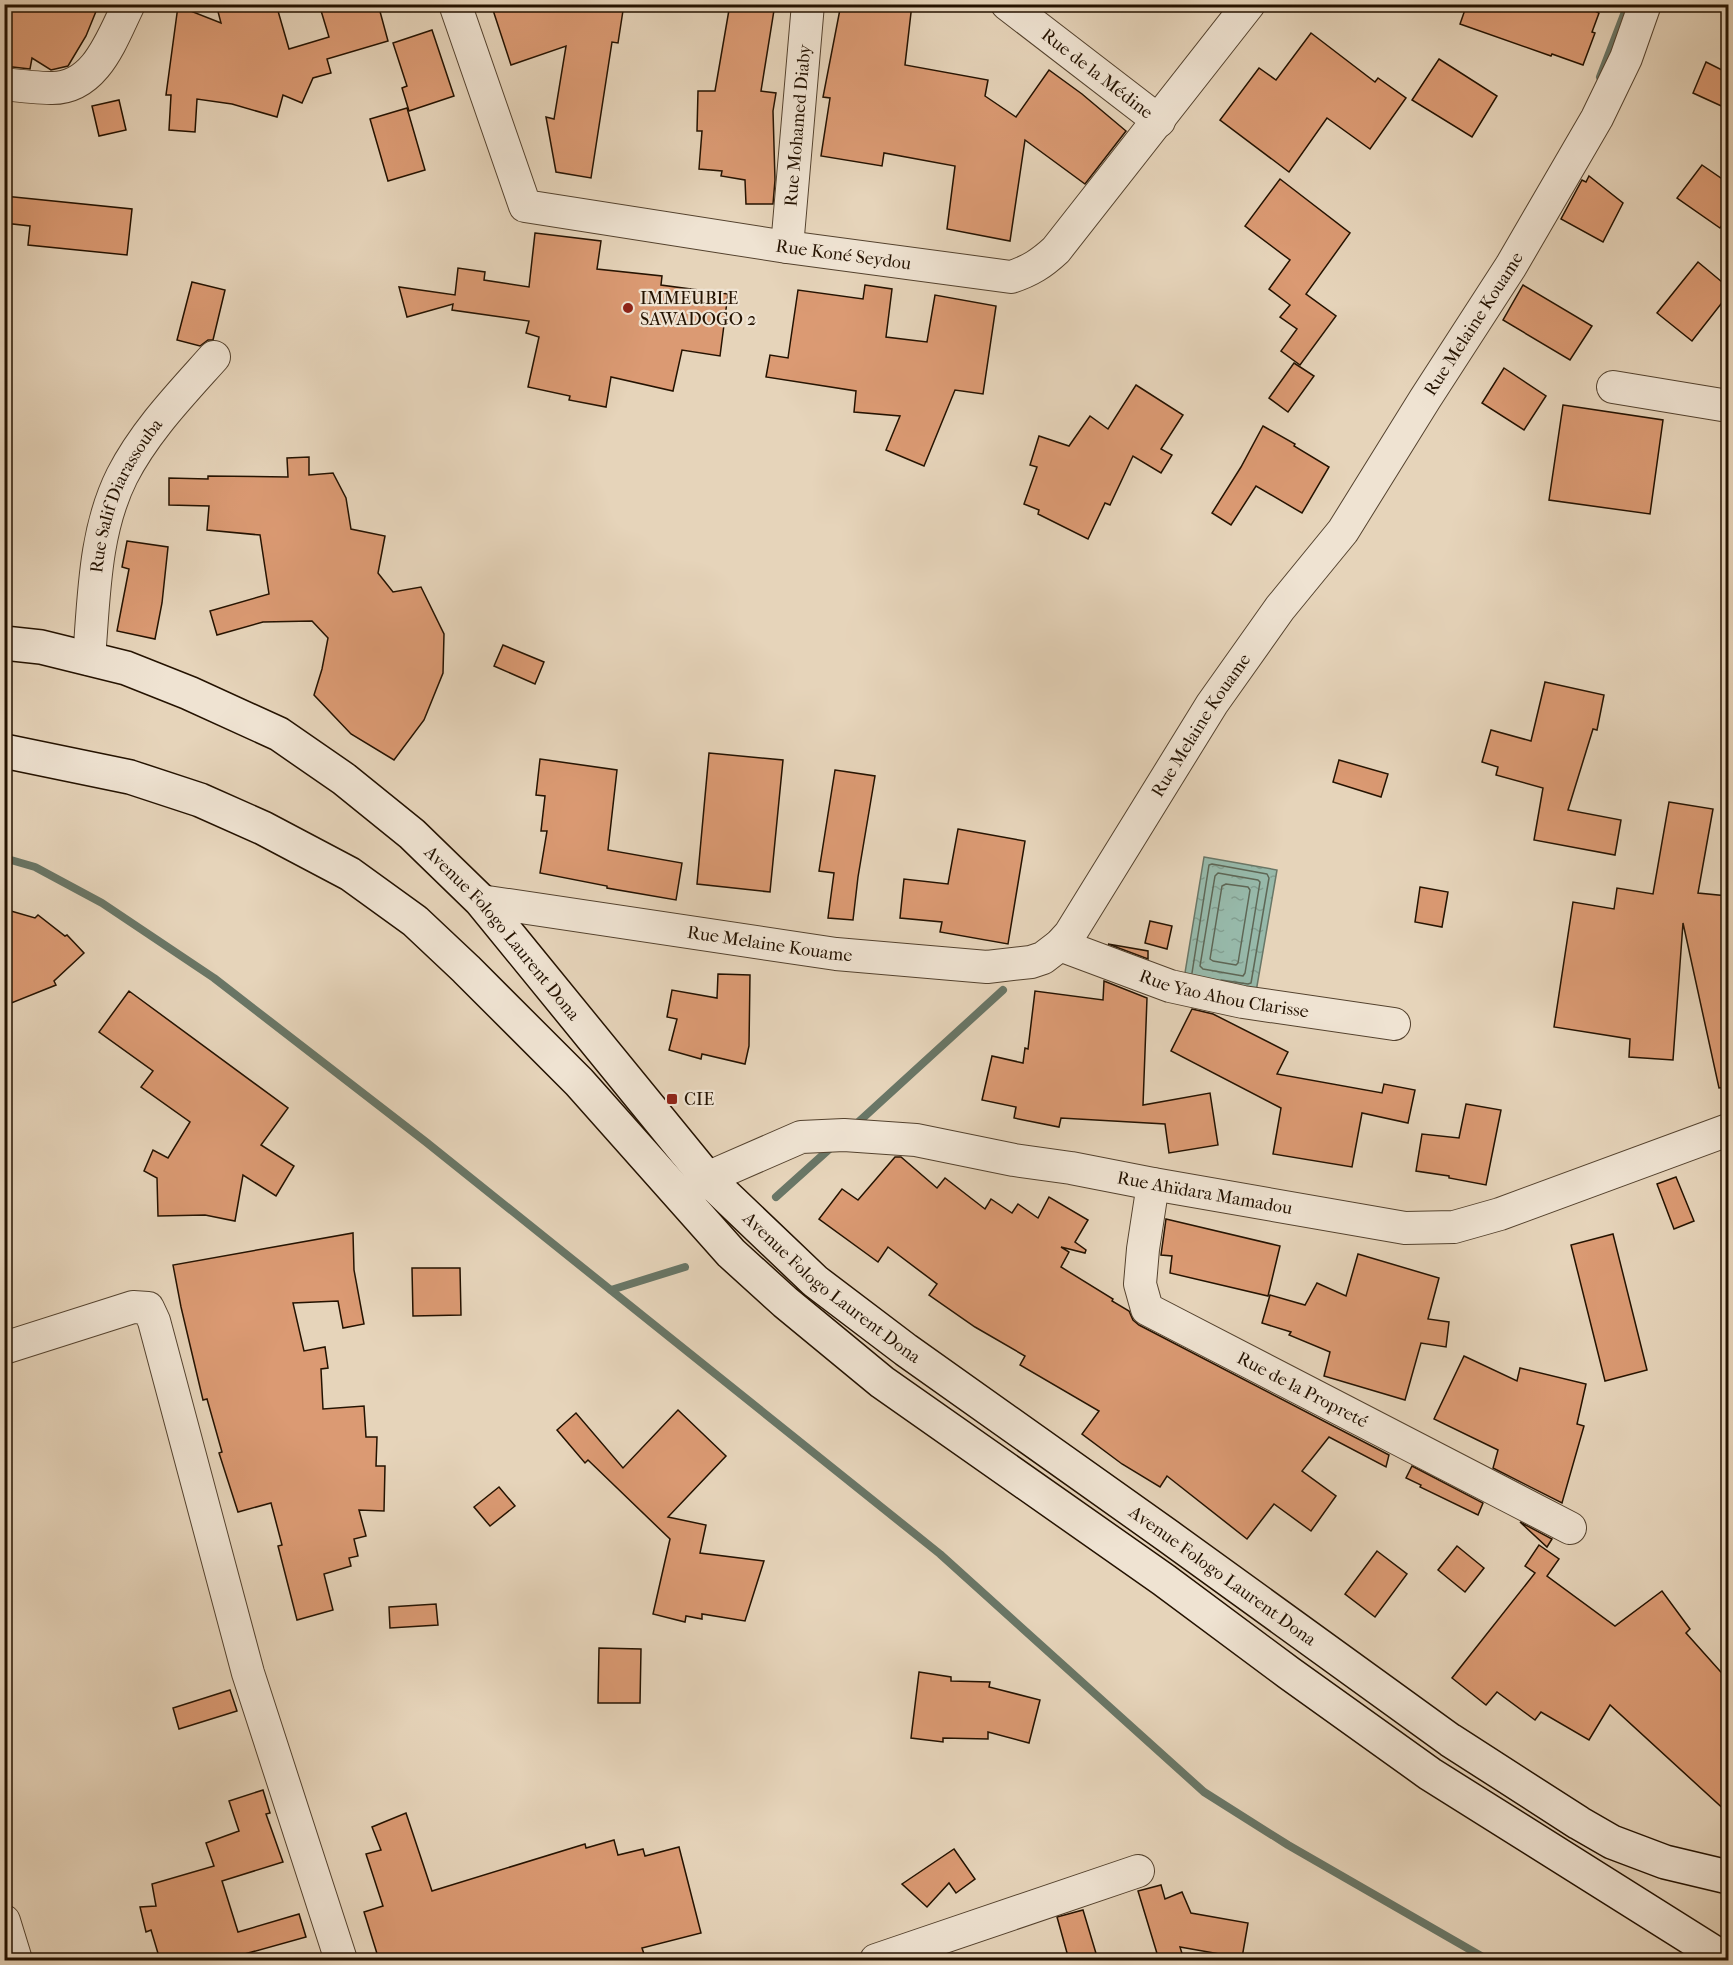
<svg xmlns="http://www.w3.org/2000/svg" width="1733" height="1965" viewBox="0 0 1733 1965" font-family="'IM FELL French Canon',serif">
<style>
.water{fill:url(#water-ripples);stroke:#697666;stroke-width:1.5}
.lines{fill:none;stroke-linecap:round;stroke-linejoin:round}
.shore{stroke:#5e6655;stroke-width:1.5}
.stream{stroke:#697666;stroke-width:8}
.building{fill:#db9a73;stroke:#241200;stroke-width:1.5}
.street-casing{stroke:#54422e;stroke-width:34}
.secondary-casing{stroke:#241200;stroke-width:36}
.street{stroke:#efe3d2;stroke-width:32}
.secondary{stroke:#efe3d2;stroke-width:33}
.poi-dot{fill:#8f2418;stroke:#efe3d2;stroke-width:2}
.labels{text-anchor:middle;stroke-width:4.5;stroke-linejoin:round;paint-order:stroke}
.street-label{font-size:18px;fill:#241200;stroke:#efe3d2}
.poi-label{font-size:18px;fill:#241200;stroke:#efe3d2;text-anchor:start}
</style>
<defs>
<pattern id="water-ripples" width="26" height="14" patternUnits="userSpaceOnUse" patternTransform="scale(1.5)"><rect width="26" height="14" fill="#97b9aa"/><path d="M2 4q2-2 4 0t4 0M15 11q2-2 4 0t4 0" fill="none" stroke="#829e90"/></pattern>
</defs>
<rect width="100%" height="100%" fill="#e6d4ba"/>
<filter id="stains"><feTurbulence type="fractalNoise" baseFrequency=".00333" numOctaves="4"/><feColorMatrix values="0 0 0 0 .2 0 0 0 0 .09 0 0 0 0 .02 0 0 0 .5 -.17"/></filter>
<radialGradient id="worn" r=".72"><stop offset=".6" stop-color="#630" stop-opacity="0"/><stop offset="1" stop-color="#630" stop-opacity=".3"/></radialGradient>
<!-- water -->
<path class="water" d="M1204,857l73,13 -21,122 -72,-13z"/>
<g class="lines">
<!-- shore -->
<g class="shore">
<path d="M1218,873l40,7 2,2 -15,91 -2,3 -40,-7 -3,-3 15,-90z"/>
<path d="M1226,884l22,3 2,3 -12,73 -2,2 -23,-4 -3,-2 12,-73z"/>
<path d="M1192,973l17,-108 3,-1 55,10 2,4 -18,105 -3,1 -27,-4"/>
</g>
<!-- stream -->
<g class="stream">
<path d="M1600,77l28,-73"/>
<path d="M4,858l31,9 67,36 112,75 212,164 514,412 264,238 84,53 200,115"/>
<path d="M853,1127l150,-137"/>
<path d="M776,1197l59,-53"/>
<path d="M611,1290l74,-23"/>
</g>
</g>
<!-- building -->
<g class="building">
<path d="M4,4h95l-13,32 -18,30 -17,4 -19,-12 -2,11 -26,-3z"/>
<path d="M216,4h60l13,45 40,-12 -10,-33h59l10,37 -61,18 4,14 -18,5 -11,25 -19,-8 -6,22 -45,-13 -35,-5 -2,33 -26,-2 2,-35h-5l12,-89 43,17z"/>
<path d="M491,4h133l-6,39 -6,-1 -21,136 -35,-6 -10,-55 8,2 12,-73 -55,19z"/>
<path d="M730,4h45l-14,87 15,2 -3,18 2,69 -2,24h-27l-1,-24 -24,-4 1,-5 -23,-2 3,-38h-5l1,-40h17z"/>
<path d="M841,4h71l-7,61 83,15 -3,16 31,21 33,-47 33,24 44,37 -41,53 -60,-44 -15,101 -63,-12 8,-63 -71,-13 -2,13 -61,-10 9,-58 -7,-1z"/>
<path d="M1467,4h114l18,9 -7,19 3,1 -12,32 -31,-11 -1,2 -91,-32z"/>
<path d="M432,30l22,66 -45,15 -7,-23 5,-2 -14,-43z"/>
<path d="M1311,33l64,49 3,-4 28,20 -36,51 -43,-31 -38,54 -69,-52 39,-52 17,12z"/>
<path d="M1439,59l58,37 -25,41 -60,-37z"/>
<path d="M1706,62l22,11v36l-35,-16z"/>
<path d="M119,100l7,30 -27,6 -7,-30z"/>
<path d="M407,108l18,62 -37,11 -18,-62z"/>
<path d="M1702,165l26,18v34l-8,11 -43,-30z"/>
<path d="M1589,176l34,27 -20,39 -42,-23 21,-39 4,2z"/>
<path d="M1280,179l70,54 -44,61 30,22 -36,49 -19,-14 16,-22 -17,-12 10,-12 -21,-16 21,-29 -45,-34z"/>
<path d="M4,196l128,13 -5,46 -99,-10 2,-19 -26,-3z"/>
<path d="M535,233l66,8 -4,28 65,7 -1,9 67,9 -8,62 -38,-6 -9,41 -62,-14 -5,30 -37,-7 1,-4 -42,-9 11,-50 -13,-4 3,-12 -77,-11 1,-6 -46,13 -8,-30 56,8 3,-27 27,4 -1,8 45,7z"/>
<path d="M1698,262l30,25v8l-36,46 -35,-28z"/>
<path d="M192,282l33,8 -12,50h-5l-8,6 -23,-6z"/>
<path d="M865,285l27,4 -6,48 41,5 8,-47 61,11 -13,88 -28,-4 -31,76 -38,-16 14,-34 -46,-4 2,-21 -90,-14 4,-22 18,3 10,-68 65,9z"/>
<path d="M1523,285l69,41 -22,34 -67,-40z"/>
<path d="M1294,363l20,13 -26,36 -19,-14z"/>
<path d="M1504,368l42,28 -22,34 -42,-27z"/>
<path d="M1136,385l47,30 -22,34 11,6 -11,18 -28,-17 -23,49 -5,-2 -17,36 -50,-25 1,-4 -15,-6 13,-37 -7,-2 9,-29 30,10 21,-30 18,13z"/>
<path d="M1563,405l100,15 -13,94 -101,-14z"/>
<path d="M1263,426l32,18 -1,2 35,21 -27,46 -46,-27 -25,39 -19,-12 29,-46z"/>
<path d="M309,457v18l24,-2 13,25 5,31 34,7 -7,37 15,19 28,-5 23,47 -1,39 -19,47 -30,40 -43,-26 -37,-39 8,-26 6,-31 -16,-17 -49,1 -46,13 -7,-24 59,-17 -9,-59 -53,-5 2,-24 -40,-1v-27l39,1v-3l80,1 -1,-19z"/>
<path d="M127,541l41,6 -6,56 -7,36 -38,-8 12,-62 -7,-2z"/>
<path d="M503,645l41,17 -9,22 -41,-18z"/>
<path d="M1545,682l59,13 -7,35 -4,-1 -25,81 53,10 -6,35 -81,-15 9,-52 -47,-13 2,-8 -16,-5 9,-32 40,11z"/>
<path d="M709,753l74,7 -13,132 -73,-8z"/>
<path d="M540,759l77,11 -9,80 74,13 -6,37 -69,-12v-2l-67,-13 7,-42h-6l4,-35 -9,-1z"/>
<path d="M1339,760l49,14 -7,23 -48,-15z"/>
<path d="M835,770l40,6 -17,101 -5,43 -25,-2 6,-45 -15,-2z"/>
<path d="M1669,802l44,7 -15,84 30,3v191l-9,1 -36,-165 -10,137 -44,-3 1,-18 -76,-12 19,-125 41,7 3,-21 36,6z"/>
<path d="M958,829l67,12 -17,103 -68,-12 2,-10 -42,-4 4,-39 44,5z"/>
<path d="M1420,887l28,5 -6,35 -27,-5z"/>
<path d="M4,909l31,9 3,-3 27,21 2,-1 17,18 -30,28 2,4 -52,21z"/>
<path d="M1150,921l22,5 -5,23 -22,-6z"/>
<path d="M1108,944l40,7v8z"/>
<path d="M718,974l32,1 -1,71 -4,18 -43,-10 -1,5 -32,-9 8,-31 -10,-2 5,-27 45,8z"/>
<path d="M1104,981l43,17 -4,107 67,-12 8,52 -49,8 -4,-29 -104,-6 -2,9 -45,-9 2,-11 -34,-7 10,-44 31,7 2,-15 3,1 7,-58 68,9z"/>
<path d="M129,991l159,117 -27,37 33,21 -18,30 -33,-21 -8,46 -30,-6 -47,1 -1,-38 -13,-7 9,-21 15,8 22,-36 -49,-35 12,-16 -54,-39z"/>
<path d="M1192,1009l21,5 75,38 -11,22 105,19 2,-9 31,6 -7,33 -46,-10 -10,54 -79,-13 8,-46 -110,-57z"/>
<path d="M1466,1104l35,6 -15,75 -37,-7v-2l-33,-5 6,-37 37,4z"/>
<path d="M895,1157h6l36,31 8,-10 40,31 6,-10 21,14 6,-9 20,14 11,-21 39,23 -13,22 11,8 -1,3 -24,-6 8,5 -8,15 52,32 -1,2 17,10 4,9 6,5 250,130 -3,12 -57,-30 -27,34 34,25 -25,35 -37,-27 -27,35 -80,-63 -7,11 -38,-23 -40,-30 17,-23 -79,-46 5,-9 -50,-29 -46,-32 8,-11 -49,-37 -10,15 -59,-43 23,-30 16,11z"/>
<path d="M1676,1177l18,44 -20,8 -17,-45z"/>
<path d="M1166,1219l114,27 -12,50 -98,-23 2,-17 -11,-1z"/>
<path d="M353,1233l1,37 10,54 -21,4 -5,-27 -45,2 11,48 21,-4 3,21 -7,1 2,40 41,-3 2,31h11l-1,29h9l-1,45 -25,-1 7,26 -12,3 4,17 -9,2 2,8 -27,8 9,36 -36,10 -19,-74 4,-1 -11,-42 -33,9 -19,-59 3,-1 -15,-53 -4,1 -22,-93 -8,-42z"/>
<path d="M1613,1234l34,136 -42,11 -34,-136z"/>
<path d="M1358,1254l81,24 -11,41 21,3 -3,25 -25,-4 -16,57 -81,-24 6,-24 -41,-17 2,-3 -29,-9 8,-28 35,10 12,-22 29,13z"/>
<path d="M412,1268h48l1,47 -48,1z"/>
<path d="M1464,1356l53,25 3,-13 66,16 -9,40 7,2 -22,77 -69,-35 5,-18 -64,-31z"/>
<path d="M678,1410l48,46 -58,61 38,8 -6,28 64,8 -19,60 -43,-7v5l-16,-3 -1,6 -32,-8 17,-75 -82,-79 -3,3 -28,-33 19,-17 47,55z"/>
<path d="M1412,1466l71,37 -5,12 -58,-28 1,-2 -15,-7z"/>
<path d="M499,1487l16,19 -25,20 -16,-19z"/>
<path d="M1520,1522l32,17 -5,8z"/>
<path d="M1539,1545l20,14 -12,17 68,50 47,-35 28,38 -4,4 42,47v133l-118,-108 -21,35 -48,-28 -6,8 -38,-28 -11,13 -34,-27 83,-105 -10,-7z"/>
<path d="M1457,1546l27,22 -19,24 -27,-22z"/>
<path d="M1377,1551l30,23 -32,43 -30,-23z"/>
<path d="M436,1604l2,21 -48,3 -1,-21z"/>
<path d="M599,1648l42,1 -1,54h-42z"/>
<path d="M919,1672l32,5v4l39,1 -1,5 51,13 -11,43 -41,-11v7l-45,-1v4l-32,-4z"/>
<path d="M230,1690l7,21 -58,18 -6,-21z"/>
<path d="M263,1790l7,23 -4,1 17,48 -61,19 16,51 61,-18 7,23 -83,23h-63l-9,-30 -5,2 -6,-25 16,-1 -4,-22 62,-18 -8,-23 33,-12 -10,-30z"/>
<path d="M406,1813l26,78 153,-47 1,4 28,-8 4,15 25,-6 2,7 34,-9 22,86 -59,15 4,12h-267l-15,-48 19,-6 -17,-52 15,-4 -9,-23z"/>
<path d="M954,1849l21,30 -19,14 -7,-10 -22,24 -25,-23z"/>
<path d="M1161,1885l4,14 17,-7 9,21 57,10 -6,35 -62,-11 4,13h-25l-21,-69z"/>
<path d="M1083,1910l15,50h-29l-12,-43z"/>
</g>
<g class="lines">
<!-- street casing -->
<g class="street-casing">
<g id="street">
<path id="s1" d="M455,4l70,202 262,41 224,30c19,-6 31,-14 45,-27l193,-246"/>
<path id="s2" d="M1007,4l152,117"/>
<path d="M4,84c16,2 32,4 47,4 45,1 61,-50 78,-84"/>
<path id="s3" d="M787,247l21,-243"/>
<path d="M1613,387l115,19"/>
<path id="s4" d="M89,659c5,-61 5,-127 33,-183 23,-45 59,-82 92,-119"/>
<path id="s5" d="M481,901l355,53 151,13 44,-5 12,-4 17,-13 10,-11 142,-230 68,-96 63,-77 82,-132 86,-133 86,-148 29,-60 19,-54"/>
<path id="s6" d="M1060,945l110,41 73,16 151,22"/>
<path id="s7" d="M1153,1184l-10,65 -3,35 7,25 423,219"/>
<path id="s8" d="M687,1194l20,-16 94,-41 43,-2 72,5 98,20 57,8 82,16 252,44 49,-1 46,-13 228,-84"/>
<path d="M4,1348l129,-41 15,1 6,13 94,352 93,287"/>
<path d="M4,1921l12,39"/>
<path d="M876,1960l262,-89"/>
</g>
</g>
<!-- secondary casing -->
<g class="secondary-casing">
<g id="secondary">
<path id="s9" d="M4,643l37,4 85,21 63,25 90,41 65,45 68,55 69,67 226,277 108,103 91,69 262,186 282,204 129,83 33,19 53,20 63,15"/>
<path d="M4,751l126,26 70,23 63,28 87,46 65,47 51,48 113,113 152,171 54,49 97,80 282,198 125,93 141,101 296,186"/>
</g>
</g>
<!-- street -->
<use href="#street" class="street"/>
<!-- secondary -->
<use href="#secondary" class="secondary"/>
</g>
<!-- markers -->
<g class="poi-dot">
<circle cx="628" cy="308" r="6"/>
<rect x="666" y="1093" width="12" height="12" rx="3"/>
</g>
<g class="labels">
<!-- street labels -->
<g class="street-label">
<text dy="6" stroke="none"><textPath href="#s2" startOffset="114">Rue de la Médine</textPath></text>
<text dy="6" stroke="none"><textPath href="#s3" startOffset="122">Rue Mohamed Diaby</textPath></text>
<text dy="6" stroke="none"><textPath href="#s1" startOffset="536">Rue Koné Seydou</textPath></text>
<text dy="6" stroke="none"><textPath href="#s5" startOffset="1336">Rue Melaine Kouame</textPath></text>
<text dy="6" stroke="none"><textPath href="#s4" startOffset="170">Rue Salif Diarassouba</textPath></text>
<text dy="6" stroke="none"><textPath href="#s5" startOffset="850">Rue Melaine Kouame</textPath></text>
<text dy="6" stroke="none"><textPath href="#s9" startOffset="592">Avenue Fologo Laurent Dona</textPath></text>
<text dy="6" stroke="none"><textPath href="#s5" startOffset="292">Rue Melaine Kouame</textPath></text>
<text dy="6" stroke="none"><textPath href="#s6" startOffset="172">Rue Yao Ahou Clarisse</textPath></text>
<text dy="6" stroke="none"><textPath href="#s8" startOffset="537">Rue Ahïdara Mamadou</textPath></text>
<text dy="6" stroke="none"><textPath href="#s9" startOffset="1078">Avenue Fologo Laurent Dona</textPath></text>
<text dy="6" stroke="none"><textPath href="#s7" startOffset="302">Rue de la Propreté</textPath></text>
<text dy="6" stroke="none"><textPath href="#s9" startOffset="1564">Avenue Fologo Laurent Dona</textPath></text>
</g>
<!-- poi labels -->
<g class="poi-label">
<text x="640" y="304">IMMEUBLE<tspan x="640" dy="21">SAWADOGO 2</tspan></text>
<text x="684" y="1105">CIE</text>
</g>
</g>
<!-- margin -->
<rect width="1733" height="1965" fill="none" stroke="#e6d4ba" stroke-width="24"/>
<rect x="6" y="6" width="1721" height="1953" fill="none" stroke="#241200" stroke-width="3"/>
<rect x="12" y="12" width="1709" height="1941" fill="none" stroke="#241200" stroke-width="1.5"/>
<rect width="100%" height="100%" filter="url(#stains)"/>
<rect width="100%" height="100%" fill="url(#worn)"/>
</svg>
